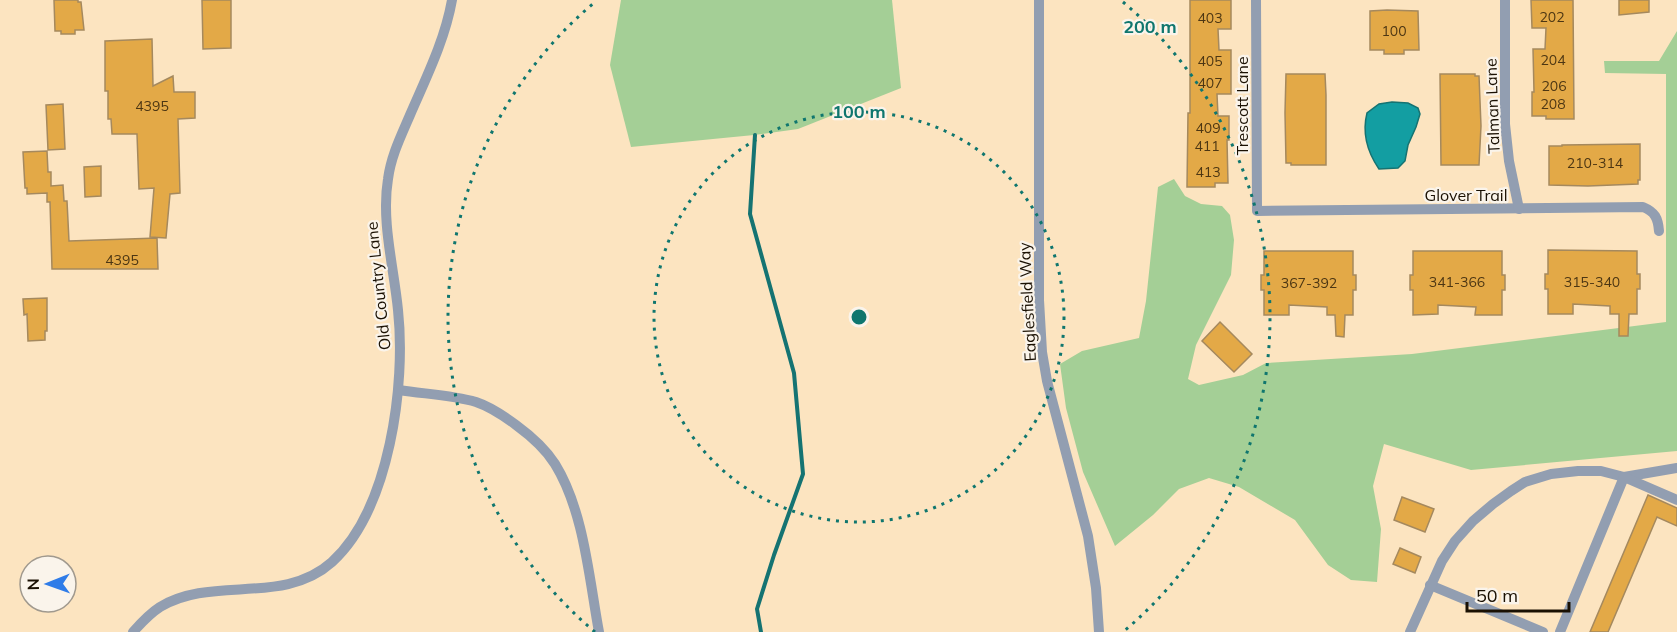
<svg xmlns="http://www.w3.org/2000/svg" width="1677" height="632" viewBox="0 0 1677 632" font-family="Mulish,sans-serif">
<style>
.green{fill:#a4cf96}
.water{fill:#139ea2;stroke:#157372;stroke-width:1.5}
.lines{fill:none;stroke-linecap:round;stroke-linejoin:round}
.stream{stroke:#157372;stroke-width:4}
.building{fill:#e3a947;stroke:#a5895e;stroke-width:1.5}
.street{stroke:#929eb1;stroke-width:10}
.ring{fill:none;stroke:#0f766e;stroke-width:3;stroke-dasharray:3 6}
.labels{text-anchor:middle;stroke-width:4.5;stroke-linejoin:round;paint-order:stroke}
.number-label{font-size:14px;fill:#4c3613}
.street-label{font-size:16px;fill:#1a1002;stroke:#faf4eb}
.centre{fill:#0f766e;stroke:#faf4eb;stroke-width:3}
.ring-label{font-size:18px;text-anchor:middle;font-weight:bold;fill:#0f766e;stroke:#faf4eb;stroke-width:4.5;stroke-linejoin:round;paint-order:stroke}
</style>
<rect width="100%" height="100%" fill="#fce4c0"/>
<!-- green -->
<g class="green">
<path d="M621,0h271l9,88 -103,41 -44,6 -123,12 -21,-82z"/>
<path d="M1677,31v420l-206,19 -87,-26 -11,42 8,43 -4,53 -26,-2 -23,-15 -33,-45 -56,-33 -30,-9 -30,11 -26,26 -38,31 -32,-74 -17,-64 -6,-44 22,-13 57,-13 7,-37 12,-114 16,-8 11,17 16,8 21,2 8,9 4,25 -3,35 -35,70 -8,34 11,6 44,-10 23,-12 146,-9 254,-32v-248l-61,-1 -1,-12h55z"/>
</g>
<!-- water -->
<path class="water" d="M1392,102l16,1 10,5 2,6 -4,13 -8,18 -3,16 -7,7 -19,1c-11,-16 -17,-36 -12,-56l12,-9z"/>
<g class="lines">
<!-- stream -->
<path class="stream" d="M755,135l-5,79 44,159 9,101 -29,81 -17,54 4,23"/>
</g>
<!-- building -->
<g class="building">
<path d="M54,0h24v2h3l3,28h-9v4h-14v-3h-6z"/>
<path d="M202,0h29v48l-28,1z"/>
<path d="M1190,0h41v29h-13l1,21h12v44h-14l1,22h11v24h-2l1,43h-13v4h-28l1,-74h2z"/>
<path d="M1531,0h42l1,119h-28v-3h-14v-24h2l-1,-43h12l1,-21h-14z"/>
<path d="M1619,0h30v12l-30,3z"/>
<path d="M1387,10l31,1 1,39h-15v4h-20v-4h-14v-39z"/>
<path d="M152,39l1,47 20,-10 1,16h21v26l-17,1 2,74 -10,1 -4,44 -16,-1 4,-49 -15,1 -2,-55h-25l-1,-15h-3v-28h-3v-50z"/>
<path d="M1286,74h39l1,21v70h-35v-2h-5l-1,-50z"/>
<path d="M1440,74h35v2h4l2,50 -2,39h-38z"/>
<path d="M63,104l2,45 -17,1 -2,-45z"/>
<path d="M1640,144v36h-2v4l-50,2 -39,-1v-39h13v-1z"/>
<path d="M47,151l1,21h3v14l12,-1 1,16h3l2,40 88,-3 1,31h-106l-2,-67h-3v-9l-20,1v-6h-2l-2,-36z"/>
<path d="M101,166v30l-16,1 -1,-30z"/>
<path d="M1548,250l89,1v23h3v15h-3v25h-8l-1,22h-9v-22h-9v-8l-37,-2v10h-25v-25h-3v-15h3z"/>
<path d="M1264,251h89v24h3v15h-3v25h-8l-1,22 -8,-1 -1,-21h-8v-8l-38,-2v10h-25v-25h-3v-15h3z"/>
<path d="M1413,251h89v24h3v15h-3v25h-27l1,-8 -38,-2v9l-25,1v-25h-3v-15h3z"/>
<path d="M47,298v33h-2v9l-17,1 -1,-27 -3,1 -1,-16z"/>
<path d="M1220,322l32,32 -18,18 -32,-31z"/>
<path d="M1648,495l29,13v18l-20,-9 -49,115h-18z"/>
<path d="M1402,497l32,12 -9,23 -31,-12z"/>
<path d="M1400,548l21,9 -6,16 -22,-9z"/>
</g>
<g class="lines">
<!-- street -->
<g class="street">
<path d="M1039,0v300l3,52 5,29 41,155 8,52 3,44"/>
<path d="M1256,0l1,211 386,-4c12,5 15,11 16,24"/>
<path d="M1505,0v124l4,37 10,48"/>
<path d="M399,390c25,4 53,5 77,12 15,5 28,14 40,23 15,11 29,23 39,39 29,47 34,114 44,168"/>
<path d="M1430,585l113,47"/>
<path d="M133,632c8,-9 16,-18 27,-25 53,-32 123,-1 172,-45 58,-53 74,-178 66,-252 -4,-42 -17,-89 -10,-131 3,-23 13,-43 22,-64 16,-37 35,-75 42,-115"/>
<path d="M1410,632l32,-71 13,-20 18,-20 20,-17 18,-13 14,-9 26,-8 27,-3h23l23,6 53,-9"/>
<path d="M1560,632l64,-155 53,23"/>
</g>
</g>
<!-- distance rings -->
<g class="ring">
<circle cx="859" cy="317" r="205"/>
<path d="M595 632A411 411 0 0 1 595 2M1123 2A411 411 0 0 1 1123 632"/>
</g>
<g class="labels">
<!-- number labels -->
<g class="number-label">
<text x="1552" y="22">202</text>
<text x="1210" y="23">403</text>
<text x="1394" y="36">100</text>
<text x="1553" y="65">204</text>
<text x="1210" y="66">405</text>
<text x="1210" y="88">407</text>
<text x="1554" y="91">206</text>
<text x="1553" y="109">208</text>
<text x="152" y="111">4395</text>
<text x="1208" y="133">409</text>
<text x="1207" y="151">411</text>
<text x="1595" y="168">210-314</text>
<text x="1208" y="177">413</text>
<text x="122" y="265">4395</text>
<text x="1457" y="287">341-366</text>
<text x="1592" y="287">315-340</text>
<text x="1309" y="288">367-392</text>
</g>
<!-- street labels -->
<g class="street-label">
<text transform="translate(1242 106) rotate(-90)" y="6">Trescott Lane</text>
<text transform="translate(1492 106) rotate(-92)" y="6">Talman Lane</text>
<text x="1466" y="201">Glover Trail</text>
<text transform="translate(378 286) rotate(-96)" y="6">Old Country Lane</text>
<text transform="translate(1027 302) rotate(-93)" y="6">Eaglesfield Way</text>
</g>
</g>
<circle cx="859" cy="317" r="9" class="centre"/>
<g class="ring-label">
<text x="1150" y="33">200 m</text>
<text x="859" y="118">100 m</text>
</g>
<!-- north arrow -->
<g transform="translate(48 584) rotate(269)"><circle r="28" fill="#faf4eb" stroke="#a0998e" stroke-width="1.5"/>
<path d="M0-4.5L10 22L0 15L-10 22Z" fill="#2f7ce8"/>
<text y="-9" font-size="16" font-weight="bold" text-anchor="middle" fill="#1a1002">N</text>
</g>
<!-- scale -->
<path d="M1467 602v9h102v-9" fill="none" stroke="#1a1002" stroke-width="3"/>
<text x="1476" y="602" font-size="18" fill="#1a1002" stroke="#faf4eb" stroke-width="4.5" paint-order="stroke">50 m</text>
</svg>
